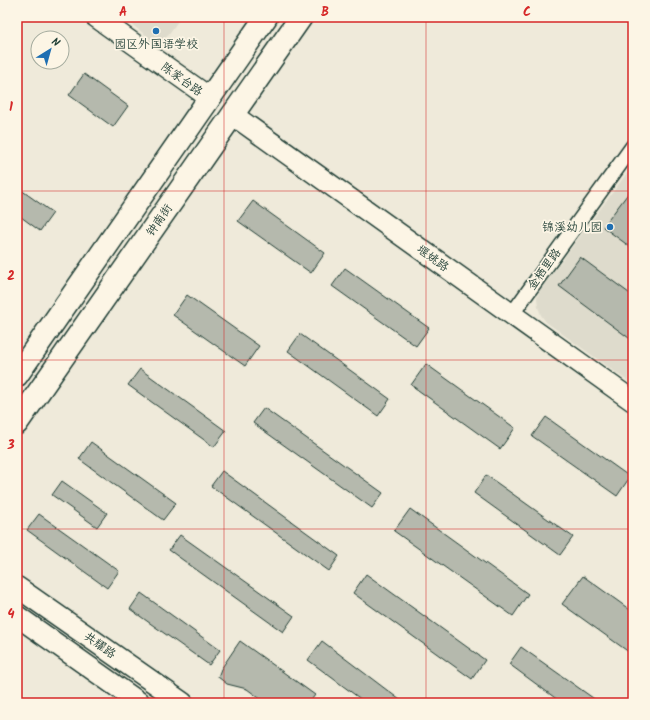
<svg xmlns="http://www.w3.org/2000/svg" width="650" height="720" viewBox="0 0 650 720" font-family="Kalam,'LXGW WenKai TC',sans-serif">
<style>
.built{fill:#dedbcc}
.building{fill:#b5b9ad;stroke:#1f3d34}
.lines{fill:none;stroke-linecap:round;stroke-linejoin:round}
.street-casing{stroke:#1f3d34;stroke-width:17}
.secondary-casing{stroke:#1f3d34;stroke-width:23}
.primary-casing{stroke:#1f3d34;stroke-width:25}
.street{stroke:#fcf5e5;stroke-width:14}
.secondary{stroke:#fcf5e5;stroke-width:20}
.primary{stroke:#fcf5e5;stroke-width:22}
.grid{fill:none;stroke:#d62828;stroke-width:1;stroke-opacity:0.55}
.poi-dot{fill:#1f6fb2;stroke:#fcf5e5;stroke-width:1.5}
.labels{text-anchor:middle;stroke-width:3.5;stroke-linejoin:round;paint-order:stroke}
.poi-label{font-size:12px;fill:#1f3d34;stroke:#fcf5e5}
.street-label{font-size:12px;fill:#1f3d34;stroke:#fcf5e5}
.neatline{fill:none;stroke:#d62828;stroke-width:1.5}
.grid-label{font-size:13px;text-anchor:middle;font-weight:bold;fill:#d62828}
</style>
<rect width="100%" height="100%" fill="#efeada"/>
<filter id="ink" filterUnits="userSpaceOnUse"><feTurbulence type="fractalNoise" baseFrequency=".025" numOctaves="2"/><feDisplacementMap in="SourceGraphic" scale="8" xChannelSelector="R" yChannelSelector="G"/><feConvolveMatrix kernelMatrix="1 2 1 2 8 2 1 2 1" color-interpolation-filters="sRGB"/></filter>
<g filter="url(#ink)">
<!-- built -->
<g class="built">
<path d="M122,17h59l-21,29z"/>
<path d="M633,165v220l-87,-63 -5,-7 -3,-8 -1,-9 3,-8z"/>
</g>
<!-- building -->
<g class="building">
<path d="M84,74l44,32 -15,21 -44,-32z"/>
<path d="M17,187l36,26 -13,18 -23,-17z"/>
<path d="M633,187v62l-30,-22z"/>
<path d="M253,201l72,52 -14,20 -73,-52z"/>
<path d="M580,257l53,39v45l-74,-55z"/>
<path d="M345,268l84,60 -13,18 -84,-60z"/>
<path d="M187,295l72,51 -14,20 -72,-51z"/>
<path d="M300,334l90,65 -12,17 -90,-65z"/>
<path d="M426,364l89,64 -15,21 -89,-64z"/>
<path d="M140,369l86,62 -12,16 -86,-62z"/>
<path d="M264,408l119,85 -11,15 -119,-85z"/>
<path d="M546,417l84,60 -13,19 -85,-60z"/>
<path d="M91,442l85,61 -13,17 -84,-61z"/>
<path d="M222,471l117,85 -10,15 -118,-85z"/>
<path d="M486,475l87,62 -13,18 -86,-62z"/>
<path d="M62,481l45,32 -10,14 -45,-32z"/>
<path d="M410,509l118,85 -15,22 -119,-85z"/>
<path d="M39,514l80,57 -12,17 -80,-58z"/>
<path d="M180,535l114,81 -11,16 -114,-82z"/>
<path d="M366,574l119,86 -13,19 -119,-86z"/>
<path d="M583,576l50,36v43l-71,-51z"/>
<path d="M141,593l79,57 -11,15 -79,-56z"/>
<path d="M240,641l75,54 -6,8h-43l-19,-14 -20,-5 -9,-7 3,-8z"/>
<path d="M322,641l82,62h-38l-58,-43z"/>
<path d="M521,647l79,56h-38l-53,-39z"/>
</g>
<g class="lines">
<!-- street casing -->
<g class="street-casing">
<path id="street" d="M512,314l121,-168"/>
</g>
<!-- secondary casing -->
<g class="secondary-casing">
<g id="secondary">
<path d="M96,17l114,81"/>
<path d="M233,115l400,286"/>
<path d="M17,587l166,116"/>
<path d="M17,616l123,87"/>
</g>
</g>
<!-- primary casing -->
<g class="primary-casing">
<g id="primary">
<path d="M17,375l249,-358"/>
<path d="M17,423l284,-406"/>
</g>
</g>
<!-- street -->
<use href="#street" class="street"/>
<!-- secondary -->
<use href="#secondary" class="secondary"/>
<!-- primary -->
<use href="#primary" class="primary"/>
</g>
</g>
<!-- grid -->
<path class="grid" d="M224,17v686M426,17v686M17,191h616M17,360h616M17,529h616"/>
<!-- markers -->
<g class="poi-dot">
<circle cx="156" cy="31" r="4"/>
<circle cx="610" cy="227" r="4"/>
</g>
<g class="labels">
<!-- poi labels -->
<g class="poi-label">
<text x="156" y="48">园区外国语学校</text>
<text x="602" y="231" text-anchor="end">锦溪幼儿园</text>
</g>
<!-- street labels -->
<g class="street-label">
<text transform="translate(182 79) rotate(36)" y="4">陈家台路</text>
<text transform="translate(159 220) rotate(-55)" y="4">钟南街</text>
<text transform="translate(433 258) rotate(36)" y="4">堰姚路</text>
<text transform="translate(544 269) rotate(-54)" y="4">金栖里路</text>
<text transform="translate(100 645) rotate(35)" y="4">共耀路</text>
</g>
</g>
<!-- margin -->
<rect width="650" height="720" fill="none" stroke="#fcf5e5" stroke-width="44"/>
<!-- north arrow -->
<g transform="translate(50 50) rotate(37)"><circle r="19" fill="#fcf5e5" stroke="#a4ab9e"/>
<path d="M0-3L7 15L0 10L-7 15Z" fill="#1f6fb2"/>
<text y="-6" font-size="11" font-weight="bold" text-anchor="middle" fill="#1f3d34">N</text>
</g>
<rect x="22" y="22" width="606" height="676" class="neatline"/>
<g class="grid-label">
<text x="123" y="16">A</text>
<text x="325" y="16">B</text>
<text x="527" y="16">C</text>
<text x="11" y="111">1</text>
<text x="11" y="280">2</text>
<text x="11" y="449">3</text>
<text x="11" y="618">4</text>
</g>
</svg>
